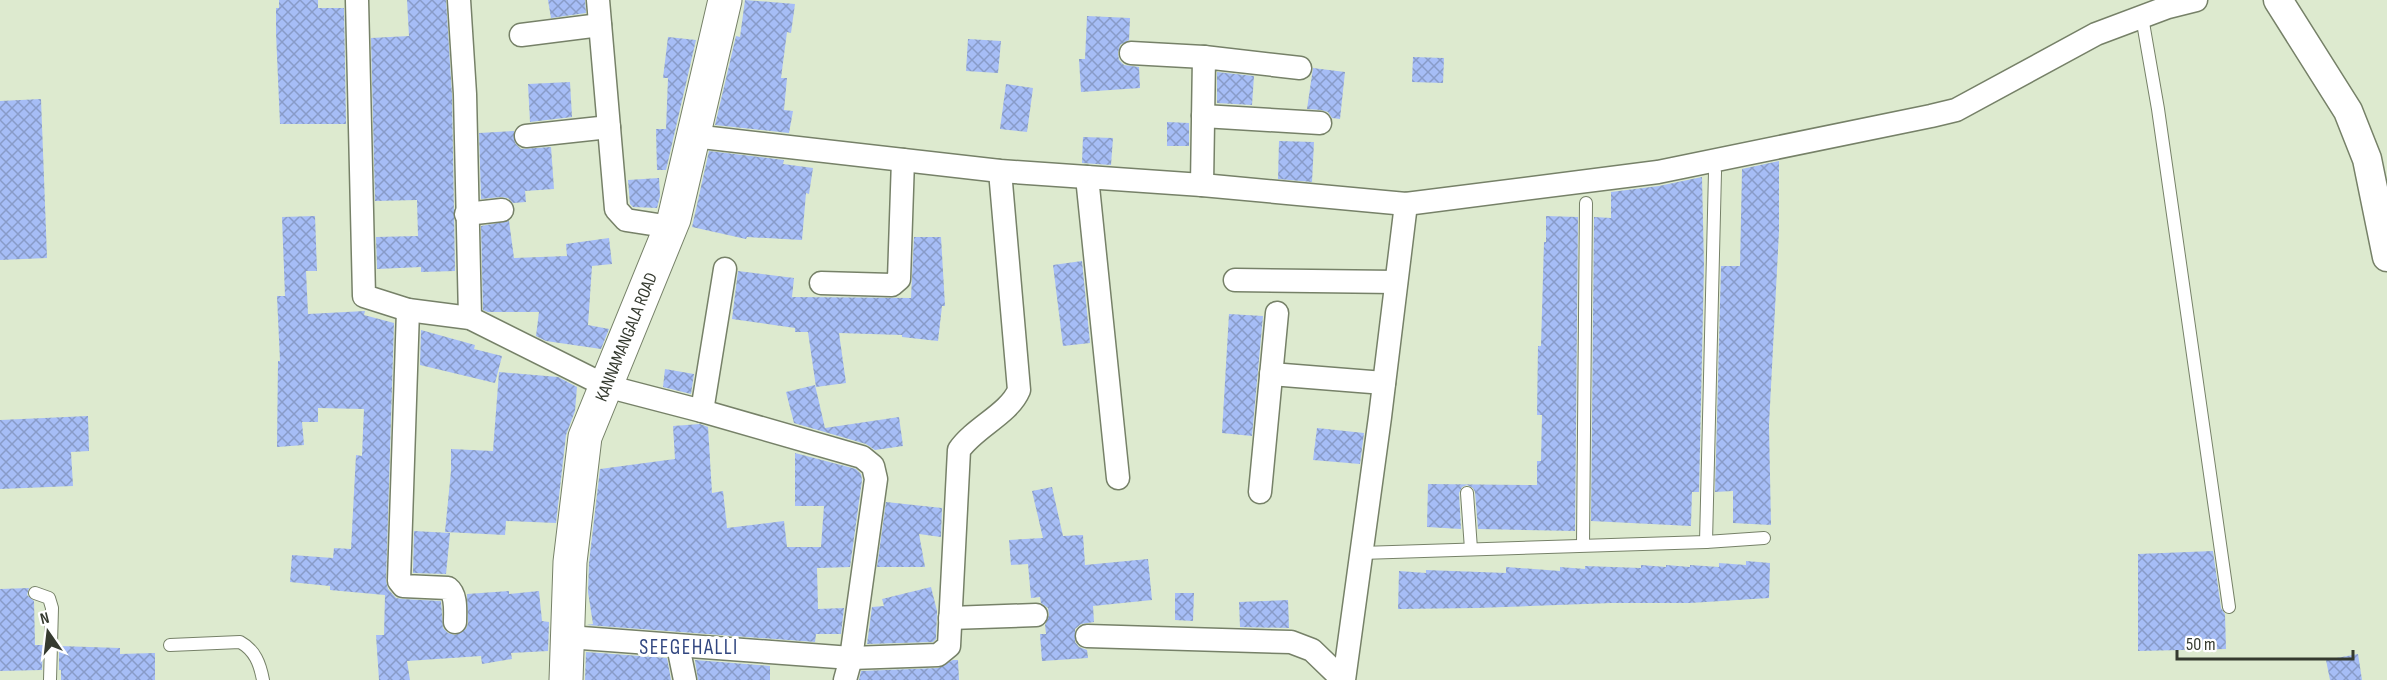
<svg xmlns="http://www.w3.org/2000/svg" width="2387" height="680" viewBox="0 0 2387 680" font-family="'Sofia Sans Condensed',sans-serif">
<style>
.building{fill:url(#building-cross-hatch)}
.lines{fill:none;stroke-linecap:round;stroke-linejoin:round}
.service-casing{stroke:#768168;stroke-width:14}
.minor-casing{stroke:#768168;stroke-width:25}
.tertiary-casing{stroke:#768168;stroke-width:31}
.secondary-casing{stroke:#768168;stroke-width:35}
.service{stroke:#fff;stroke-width:12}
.minor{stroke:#fff;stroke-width:22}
.tertiary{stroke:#fff;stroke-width:28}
.secondary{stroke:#fff;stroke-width:33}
.labels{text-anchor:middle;stroke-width:6;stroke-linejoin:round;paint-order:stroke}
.street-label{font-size:18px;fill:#353a2f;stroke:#fff}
.quarter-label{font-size:21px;letter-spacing:1.5px;fill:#324780;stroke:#fff}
</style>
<defs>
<pattern id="building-cross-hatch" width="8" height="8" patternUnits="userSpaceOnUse" patternTransform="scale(1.5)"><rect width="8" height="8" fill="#a6bdf6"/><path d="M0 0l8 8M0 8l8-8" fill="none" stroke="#889bc8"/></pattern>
</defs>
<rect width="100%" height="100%" fill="#ddeacf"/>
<!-- building -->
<g class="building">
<path d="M279,0h39v8h26l2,116h-66l-4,-91v-25h3z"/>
<path d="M407,0h39l6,95 3,176 -34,1v-5l-44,2 -1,-32 42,-1 -1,-36 -42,1 -4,-163 38,-2z"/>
<path d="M548,0h37l1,13 -35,5z"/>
<path d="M745,0l50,4 -4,29 -4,-1 -6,46h6l-3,32 9,1 -4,22 -74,-8 21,-89 4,1z"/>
<path d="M1087,16l43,2 -1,22 -9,5 -2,8 1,7 5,5 15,2 1,21 -59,4 -2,-33h6z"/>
<path d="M668,37l28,3 -30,130h-9l-1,-41h10l2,-51h-5z"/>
<path d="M968,39l33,2 -3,32 -32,-2z"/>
<path d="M1413,57l31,1 -1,25 -31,-1z"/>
<path d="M1313,68l32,4 -5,47 -8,-1 -4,-6 -7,-2 -14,-1z"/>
<path d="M1217,72l37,4 -2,29 -35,-2z"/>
<path d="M570,82l2,35 -42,5 -2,-38z"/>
<path d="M1006,84l27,4 -6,44 -27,-3z"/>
<path d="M41,99l6,159 -47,2v-159z"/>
<path d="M1167,122l22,1v23h-22z"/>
<path d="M514,131l1,12 6,6 30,-2 3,42 -29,2 1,11 -13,1 -5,-5 -7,-1 -20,2 -2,-66z"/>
<path d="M1083,137l30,1 -2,27 -29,-2z"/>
<path d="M1279,141l35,1 -2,40 -34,-3z"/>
<path d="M709,151l75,9 -1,4 30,4 -4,26 -3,-1 -4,47 -55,-3 -1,2 -54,-12z"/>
<path d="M1779,161v70l-10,194 2,100 -38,-2v-32l-18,1 6,-226h19l2,-97z"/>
<path d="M1702,177l2,88 -5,227h-7l-1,34 -100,-5 3,-304 17,1v-26l48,-6z"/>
<path d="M659,178l1,18 -3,12 -24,-1 -3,-3 -2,-24z"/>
<path d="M315,216l2,55h-11l2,43 57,-3 -1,4 30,8 -8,258 2,8 8,9 6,1 39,2 2,27 5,5 7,2 11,-6 2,-6 -1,-29 42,-3v3l30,-3 3,30 7,1 -1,29 -37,2 1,6 -30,5 -1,-8 -74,5 3,19h-31l-3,-45h8l1,-40 -55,-5v-4l-40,-4 2,-27 41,3 1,-10 17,1 5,-94 6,1 2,-47 -46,-1v14h-16l2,23 -27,2 1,-86h2l-3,-65h8l-3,-79z"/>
<path d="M1546,216l32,1 -3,314 -97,-2 -3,-37 -2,-4 -6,-3 -5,2 -3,6 2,36 -34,-2 1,-43 109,1v-24h4l1,-46h-5l1,-69h3l3,-104h2z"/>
<path d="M509,221l5,37 53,-2 -1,-12 43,-6 3,26 -20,2 -4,59 21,4 -8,20 -55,-8 -10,-5 3,-24h-51l-5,-2 -2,-84z"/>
<path d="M914,237h27l4,69h-3l-4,35 -36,-4v-2l-63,-2 7,50 -30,4 -8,-55h-13v-4l-63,-9 6,-48 56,7 -2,19 119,1z"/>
<path d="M1082,261l8,82 -27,3 -10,-81z"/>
<path d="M1229,314l34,2 -11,120 -30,-3z"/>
<path d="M421,330l54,15 -1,4 28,7 -7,27 -75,-18z"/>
<path d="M665,369l29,5 -3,20 -28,-7z"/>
<path d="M499,372l59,5 19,10 -2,24 -9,24 -10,88 -50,-2 -1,14 -60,-3 6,-61v-22l42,2z"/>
<path d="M815,385l10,43 74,-11 4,29 -28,4 -9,-6 -72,-21 -8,-31z"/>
<path d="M88,416l1,35 -18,1 2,34 -73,3v-69z"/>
<path d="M700,424l8,3 4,66 11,-2 4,37 57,-7 3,26h34l3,-41h-29v-53l61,16 5,5 1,6 -12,87 -33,1 1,41 26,-1 -3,26h-25l-1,8 -228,-17 6,-1 -5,-32 1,-29 11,-94 75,-10 -2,-33z"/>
<path d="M1317,428l47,5 -4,31 -47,-4z"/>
<path d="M1052,487l11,49 20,-1 2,30 63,-6 4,41 -59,6 1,16 -13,2 -6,5v13l4,5 8,3 1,8 -46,3 -2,-27h6l-1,-9 4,-10 -1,-7 -7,-5 -1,-6 -9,1 -3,-34 -17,1 -2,-25 34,-2 -11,-47z"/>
<path d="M886,502l56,6 -1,29 -22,-3 6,33h-48z"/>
<path d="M414,531l36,2 -4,41 -33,-1z"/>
<path d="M2213,551l8,57 4,6 1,35 -88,2v-97z"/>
<path d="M1746,561l24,2 -1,35 -79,5h-79l-134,5 -79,1 1,-38 27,2v-3l80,3v-6l54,4v-4l25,2v-3l56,2v-3l25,2v-2l24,2v-2l29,2v-4l27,2z"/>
<path d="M931,587l6,24 -1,28 -3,3 -66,2 5,-37 12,-1 -2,-7z"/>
<path d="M29,588l-2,7 7,6 1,44h8l-1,25 -42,1v-82z"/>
<path d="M1175,593h19l-1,28 -18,-1z"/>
<path d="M1288,600l1,28 -49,-1 -1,-25z"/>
<path d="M59,646l61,2v6l35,-1v27h-94v-10h-2z"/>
<path d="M586,652l81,6 4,22h-86z"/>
<path d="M2358,654l4,26h-32l-4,-20z"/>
<path d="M695,660l75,6v14h-72z"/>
<path d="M953,660h5l1,20h-100l2,-9 77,-3z"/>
</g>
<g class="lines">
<!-- service casing -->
<g class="service-casing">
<g id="service">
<path d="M2142,17l16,92 71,498"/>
<path d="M1467,493l4,56"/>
<path d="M1706,542l58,-4"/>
<path d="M1583,545l3,-342"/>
<path d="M1361,553l345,-11 9,-370"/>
<path d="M35,593l14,5 3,10 -2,72"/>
<path d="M170,645l70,-3c15,8 20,22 23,38"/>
</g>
</g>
<!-- minor casing -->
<g class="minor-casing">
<g id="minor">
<path d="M357,0l7,296 44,14 62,8 136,68 96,25 160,46 11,9 3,13 -25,179 -6,22"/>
<path d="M459,0l6,94 5,224"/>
<path d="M598,0l18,209 10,11 45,7"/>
<path d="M521,35l79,-10"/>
<path d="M1131,53l73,4"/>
<path d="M1203,116l117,7"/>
<path d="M526,136l83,-9"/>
<path d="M693,136l307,35 202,14 204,19 252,-32 273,-56 25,-6 140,-76 72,-27 28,-7"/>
<path d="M1087,177l31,301"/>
<path d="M1202,185l2,-128 96,11"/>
<path d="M466,214l36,-4"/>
<path d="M1235,280l161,2"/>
<path d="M821,283l71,2 7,-6 4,-119"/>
<path d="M408,310l-9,271 4,5 45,2c9,7 7,23 7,34"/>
<path d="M1271,374l113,9"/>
<path d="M702,411l23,-142"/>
<path d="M1260,492l17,-179"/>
<path d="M950,618l86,-3"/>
<path d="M1087,636l204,6 21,8 31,30"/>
<path d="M568,637l283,21 87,-3 11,-9 10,-196c16,-23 50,-36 60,-60l-19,-219"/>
<path d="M678,646l7,34"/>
<path d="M1344,680l36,-263 26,-213"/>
</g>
</g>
<!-- tertiary casing -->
<g class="tertiary-casing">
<path id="tertiary" d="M2278,0l70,111 19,48 20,98"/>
</g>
<!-- secondary casing -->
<g class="secondary-casing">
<path id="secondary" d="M566,680l4,-118 15,-125 89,-218 51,-219"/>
</g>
<!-- service -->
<use href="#service" class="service"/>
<!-- minor -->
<use href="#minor" class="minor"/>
<!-- tertiary -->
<use href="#tertiary" class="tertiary"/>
<!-- secondary -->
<use href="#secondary" class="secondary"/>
</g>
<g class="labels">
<!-- street labels -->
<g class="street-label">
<text transform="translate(626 337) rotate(-68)" y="6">KANNAMANGALA ROAD</text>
</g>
<!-- quarter labels -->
<g class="quarter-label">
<text x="689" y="654">SEEGEHALLI</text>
</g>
</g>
<!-- north arrow -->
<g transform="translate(48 632) rotate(346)" stroke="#ffffff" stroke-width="4.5" paint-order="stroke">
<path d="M0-4.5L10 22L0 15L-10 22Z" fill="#353a2f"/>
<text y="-9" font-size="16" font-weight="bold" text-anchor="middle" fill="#353a2f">N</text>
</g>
<!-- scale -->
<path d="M2177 650v9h176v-9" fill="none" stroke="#353a2f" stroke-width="3"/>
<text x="2186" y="650" font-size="18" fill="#353a2f" stroke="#ffffff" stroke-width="4.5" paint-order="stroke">50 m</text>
</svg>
